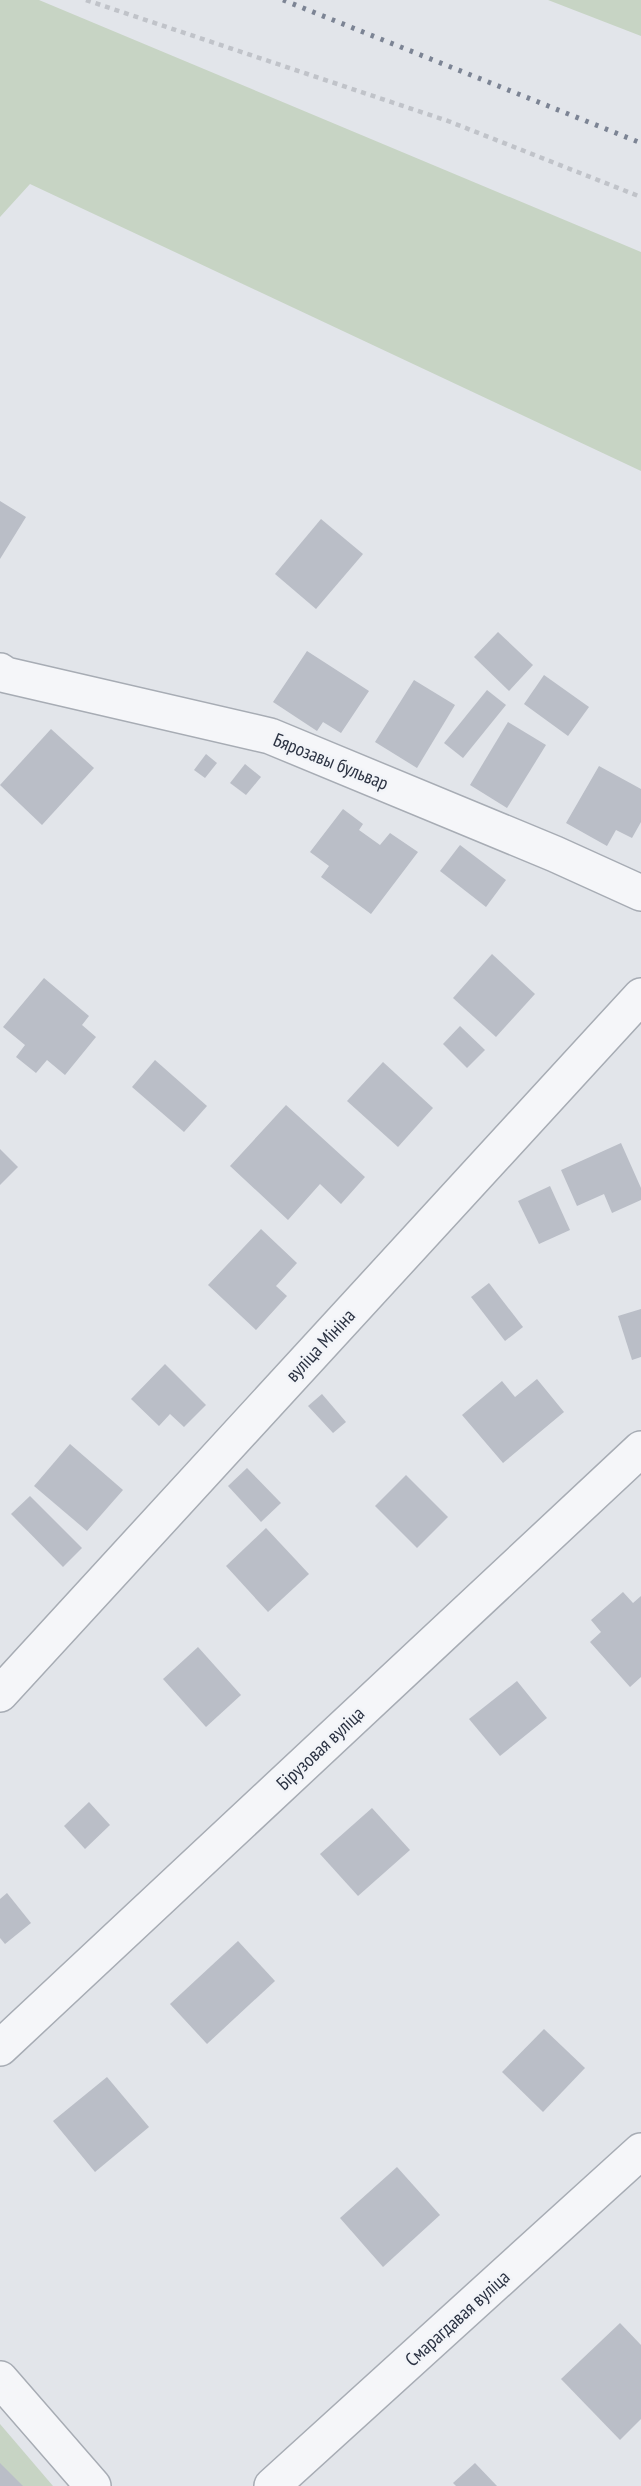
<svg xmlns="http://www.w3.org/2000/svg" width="641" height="2486" viewBox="0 0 641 2486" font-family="'PT Sans Narrow',sans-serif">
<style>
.green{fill:#c7d4c4}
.building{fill:#babec7}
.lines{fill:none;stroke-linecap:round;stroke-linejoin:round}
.minor-casing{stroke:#a7acb4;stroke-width:38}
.path{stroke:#c0c3c9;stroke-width:4.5;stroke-dasharray:5 5;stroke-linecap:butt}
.minor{stroke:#f5f6f9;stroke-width:35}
.rail{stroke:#7c8494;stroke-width:5;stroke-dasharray:3.5 7;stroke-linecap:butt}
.labels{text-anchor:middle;stroke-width:5;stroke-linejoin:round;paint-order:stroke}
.street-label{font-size:19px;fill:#2b3242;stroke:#f2f4f8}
</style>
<rect width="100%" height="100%" fill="#e2e5ea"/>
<!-- green -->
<g class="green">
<path d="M0,0h39l602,252v219l-611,-287 -30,33z"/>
<path d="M548,0h93v37v-1z"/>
<path d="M0,2424l53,62h-53z"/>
</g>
<!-- building -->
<g class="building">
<path d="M0,501l26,16 -26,42z"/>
<path d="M321,519l42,35 -47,55 -41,-35z"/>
<path d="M498,632l35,33 -24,26 -35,-34z"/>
<path d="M307,651l62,40 -28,42 -18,-11 -6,9 -44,-29z"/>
<path d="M544,675l45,32 -21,29 -44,-32z"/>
<path d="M414,680l41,25 -38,63 -42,-26z"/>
<path d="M487,690l19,15 -43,53 -19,-15z"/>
<path d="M508,722l38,23 -39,63 -37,-23z"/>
<path d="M51,729l43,39 -52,57 -42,-40z"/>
<path d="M206,754l11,9 -12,15 -11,-8z"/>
<path d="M245,764l16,13 -15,18 -16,-12z"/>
<path d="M599,766l42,23v33l-9,16 -16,-8 -9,16 -41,-23z"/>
<path d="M343,809l20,15 -4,6 21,15 10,-12 28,19 -47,62 -50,-37 8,-11 -19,-14z"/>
<path d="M460,845l46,35 -20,27 -46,-36z"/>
<path d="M492,954l43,40 -39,43 -43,-39z"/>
<path d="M44,978l45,38 -7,9 14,12 -31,38 -18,-15 -11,13 -20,-16 9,-12 -22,-18z"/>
<path d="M460,1026l25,24 -18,18 -24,-24z"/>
<path d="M155,1060l52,46 -23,26 -52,-45z"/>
<path d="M383,1062l50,46 -35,39 -51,-46z"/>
<path d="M286,1105l79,72 -24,27 -21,-20 -32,36 -58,-54z"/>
<path d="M621,1143l20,45v12l-29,13 -8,-19 -27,12 -16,-36z"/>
<path d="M0,1149l18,18 -18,18z"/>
<path d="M550,1186l20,44 -31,14 -21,-43z"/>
<path d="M261,1229l36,34 -21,23 11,10 -31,34 -48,-45z"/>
<path d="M489,1283l34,44 -18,14 -34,-44z"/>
<path d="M641,1309v48l-9,3 -14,-44z"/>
<path d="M165,1364l41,41 -22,22 -14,-13 -11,12 -28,-27z"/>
<path d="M537,1379l27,33 -61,51 -41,-48 40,-34 13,16z"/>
<path d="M322,1394l24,28 -13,11 -25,-27z"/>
<path d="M70,1444l53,46 -36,41 -53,-45z"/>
<path d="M247,1468l34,35 -20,19 -33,-36z"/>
<path d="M406,1475l42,42 -31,31 -42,-42z"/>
<path d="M30,1496l52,52 -19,19 -52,-53z"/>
<path d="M266,1528l43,46 -41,38 -42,-46z"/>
<path d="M623,1592l10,11 8,-7v81l-11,10 -40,-45 11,-10 -10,-12z"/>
<path d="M198,1647l43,48 -35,32 -43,-48z"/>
<path d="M517,1681l30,37 -47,38 -31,-37z"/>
<path d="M89,1802l21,23 -25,24 -21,-23z"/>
<path d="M372,1808l38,42 -52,46 -38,-42z"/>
<path d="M7,1893l24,30 -26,21 -5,-6v-39z"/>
<path d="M238,1941l37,40 -68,63 -37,-40z"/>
<path d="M544,2029l41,39 -42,44 -41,-40z"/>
<path d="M107,2077l42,50 -54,45 -42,-51z"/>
<path d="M397,2167l43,48 -57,52 -43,-49z"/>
<path d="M620,2323l21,22v74l-21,21 -59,-61z"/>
<path d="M0,2463l23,23h-23z"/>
<path d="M475,2463l22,23h-41l-3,-3z"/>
</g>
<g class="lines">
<!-- minor casing -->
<g class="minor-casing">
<g id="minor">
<path d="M0,671l6,4 264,61 285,118 86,39"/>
<path d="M0,1694l641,-698"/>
<path d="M0,2048l641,-599"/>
<path d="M0,2379l93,107"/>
<path d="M272,2486l369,-335"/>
</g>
</g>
<!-- path -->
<path class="path" d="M86,0l362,121 193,76"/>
<!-- minor -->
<use href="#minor" class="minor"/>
<!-- rail -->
<path class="rail" d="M283,0l358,143"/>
</g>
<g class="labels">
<!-- street labels -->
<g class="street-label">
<text transform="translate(331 761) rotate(22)" y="7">Бярозавы бульвар</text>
<text transform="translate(320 1345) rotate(-47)" y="7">вуліца Мініна</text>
<text transform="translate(320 1748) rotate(-43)" y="7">Бірузовая вуліца</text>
<text transform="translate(457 2318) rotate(-42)" y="7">Смарагдавая вуліца</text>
</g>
</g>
</svg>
